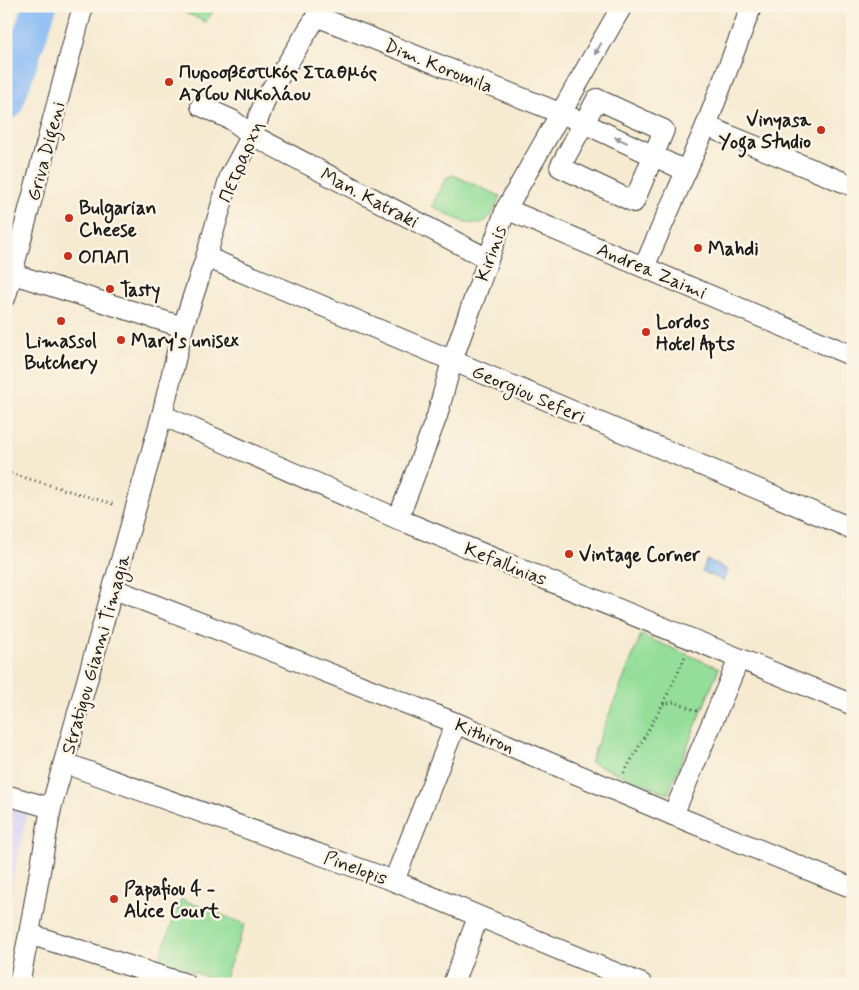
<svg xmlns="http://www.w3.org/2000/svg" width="859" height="990" viewBox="0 0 859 990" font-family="Mynerve,sans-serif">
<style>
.built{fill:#dad6f7}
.green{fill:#94de9a;stroke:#587d5b}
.water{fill:#89bbf6;stroke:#526c89}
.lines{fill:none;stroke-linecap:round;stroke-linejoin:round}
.river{stroke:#89bbf6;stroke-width:34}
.minor-casing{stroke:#3d3b37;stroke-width:22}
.path{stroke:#3d3b37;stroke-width:3;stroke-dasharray:1 4;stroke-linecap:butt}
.minor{stroke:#fff;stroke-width:20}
.oneway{fill:#999}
.poi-dot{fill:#c8321e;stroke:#fcf5e5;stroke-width:2}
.labels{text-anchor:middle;stroke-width:5;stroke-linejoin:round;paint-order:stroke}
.street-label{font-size:19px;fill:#1c1c1c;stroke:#fcf5e5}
.poi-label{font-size:19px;font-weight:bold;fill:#1c1c1c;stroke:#fcf5e5;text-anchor:start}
</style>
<rect width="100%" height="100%" fill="#fcf5e5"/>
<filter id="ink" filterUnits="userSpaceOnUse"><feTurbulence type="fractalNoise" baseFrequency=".02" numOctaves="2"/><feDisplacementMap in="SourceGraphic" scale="10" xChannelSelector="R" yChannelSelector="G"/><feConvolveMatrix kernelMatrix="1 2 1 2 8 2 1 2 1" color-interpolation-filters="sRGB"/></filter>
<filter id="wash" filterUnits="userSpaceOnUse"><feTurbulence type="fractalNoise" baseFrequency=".0096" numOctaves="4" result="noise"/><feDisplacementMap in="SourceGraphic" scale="20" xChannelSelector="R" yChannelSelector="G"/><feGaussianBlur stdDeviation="1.12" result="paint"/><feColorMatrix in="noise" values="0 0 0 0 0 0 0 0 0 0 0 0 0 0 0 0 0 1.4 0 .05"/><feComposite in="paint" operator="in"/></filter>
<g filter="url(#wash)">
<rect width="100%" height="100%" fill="#f6ead1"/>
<!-- built -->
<path class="built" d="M6,802l22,7 -22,104z"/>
<!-- green -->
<g class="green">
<path d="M170,6h46l-10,16z"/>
<path d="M453,175l47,21c-3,6 -6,16 -10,21 -15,17 -43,-4 -58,-11l14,-28z"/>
<path d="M641,635l78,33 -51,126 -78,-32z"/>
<path d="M181,899l64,25 -22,59 -64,-24z"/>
</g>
<!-- water -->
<path class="water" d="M707,560l21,10 -5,11 -21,-10z"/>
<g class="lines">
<!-- river -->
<path class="river" d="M6,104l34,-98"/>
</g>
</g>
<g filter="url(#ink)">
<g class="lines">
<!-- minor casing -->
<g class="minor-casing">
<g id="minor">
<path d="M316,16l259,103 111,52"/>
<path d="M597,99l67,31 -30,72 -74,-35z"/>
<path d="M201,106l31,14 20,15 236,124"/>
<path d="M706,126l147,60"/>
<path d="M506,209l347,147"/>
<path d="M206,257l647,272"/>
<path d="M644,267l62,-141 44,-116"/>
<path d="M13,274l170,53"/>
<path d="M6,296l77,-290"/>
<path d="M162,415l236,104 455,186"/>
<path d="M398,519l39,-103 15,-55 54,-152 116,-203"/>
<path d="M114,589l342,134 217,92 180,73"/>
<path d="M64,763l330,118 248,103"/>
<path d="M6,795l45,13"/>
<path d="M673,815l66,-156"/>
<path d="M394,881l62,-158"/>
<path d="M29,934l157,50"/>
<path d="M19,984l10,-50 22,-126 111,-393 21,-88 23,-70 24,-81 22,-41 14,-37 57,-92"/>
<path d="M453,984l25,-67"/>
</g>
</g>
<!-- path -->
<g class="path">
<path d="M6,472l110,33"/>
<path d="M663,704l11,-2 23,9"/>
<path d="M624,773l39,-69 22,-47"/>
</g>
<!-- minor -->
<use href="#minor" class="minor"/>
</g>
<!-- one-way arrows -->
<defs><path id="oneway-solid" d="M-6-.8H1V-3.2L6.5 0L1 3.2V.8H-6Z" transform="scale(1.25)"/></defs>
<g class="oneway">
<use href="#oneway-solid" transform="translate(598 49) rotate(119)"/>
<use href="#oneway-solid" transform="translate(621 140) rotate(-155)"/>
</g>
</g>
<!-- markers -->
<g class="poi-dot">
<circle cx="169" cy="82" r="5"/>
<circle cx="821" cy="130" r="5"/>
<circle cx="69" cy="218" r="5"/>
<circle cx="698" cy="248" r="5"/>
<circle cx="68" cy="256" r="5"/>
<circle cx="110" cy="289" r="5"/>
<circle cx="61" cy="321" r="5"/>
<circle cx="646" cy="332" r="5"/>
<circle cx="121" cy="340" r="5"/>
<circle cx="569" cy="554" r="5"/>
<circle cx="114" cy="899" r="5"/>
</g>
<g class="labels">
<!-- street labels -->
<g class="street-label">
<text transform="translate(439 65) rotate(22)" y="7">Dim. Koromila</text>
<text transform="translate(45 151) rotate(-75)" y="7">Griva Digeni</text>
<text transform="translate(240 161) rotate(-67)" y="7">Πετραρχη</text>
<text transform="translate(370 197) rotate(28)" y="7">Man. Katraki</text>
<text transform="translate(490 253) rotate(-70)" y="7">Kirinis</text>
<text transform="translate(652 270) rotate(23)" y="7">Andrea Zaimi</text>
<text transform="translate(529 393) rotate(23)" y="7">Georgiou Seferi</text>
<text transform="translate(506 563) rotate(22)" y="7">Kefallinias</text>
<text transform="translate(95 654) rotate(-74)" y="7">Stratigou Gianni Timagia</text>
<text transform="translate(485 735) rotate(23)" y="7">Kithiron</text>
<text transform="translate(356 867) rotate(20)" y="7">Pinelopis</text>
</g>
<!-- poi labels -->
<g class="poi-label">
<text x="179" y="78">Πυροσβεστικός Σταθμός<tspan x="179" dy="22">Αγίου Νικολάου</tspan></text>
<text x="811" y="126" text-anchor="end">Vinyasa<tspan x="811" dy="22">Yoga Studio</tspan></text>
<text x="79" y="214">Bulgarian<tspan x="79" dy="22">Cheese</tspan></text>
<text x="708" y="255">Mahdi</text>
<text x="78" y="263">ΟΠΑΠ</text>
<text x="120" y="296">Tasty</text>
<text x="656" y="328">Lordos<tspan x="656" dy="22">Hotel Apts</tspan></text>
<text x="61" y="347" text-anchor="middle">Limassol<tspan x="61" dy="22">Butchery</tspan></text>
<text x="131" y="347">Mary's unisex</text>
<text x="579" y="561">Vintage Corner</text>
<text x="124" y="895">Papafiou 4 -<tspan x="124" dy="22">Alice Court</tspan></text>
</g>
</g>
<!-- margin -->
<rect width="859" height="990" fill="none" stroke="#fcf5e5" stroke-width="25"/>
</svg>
